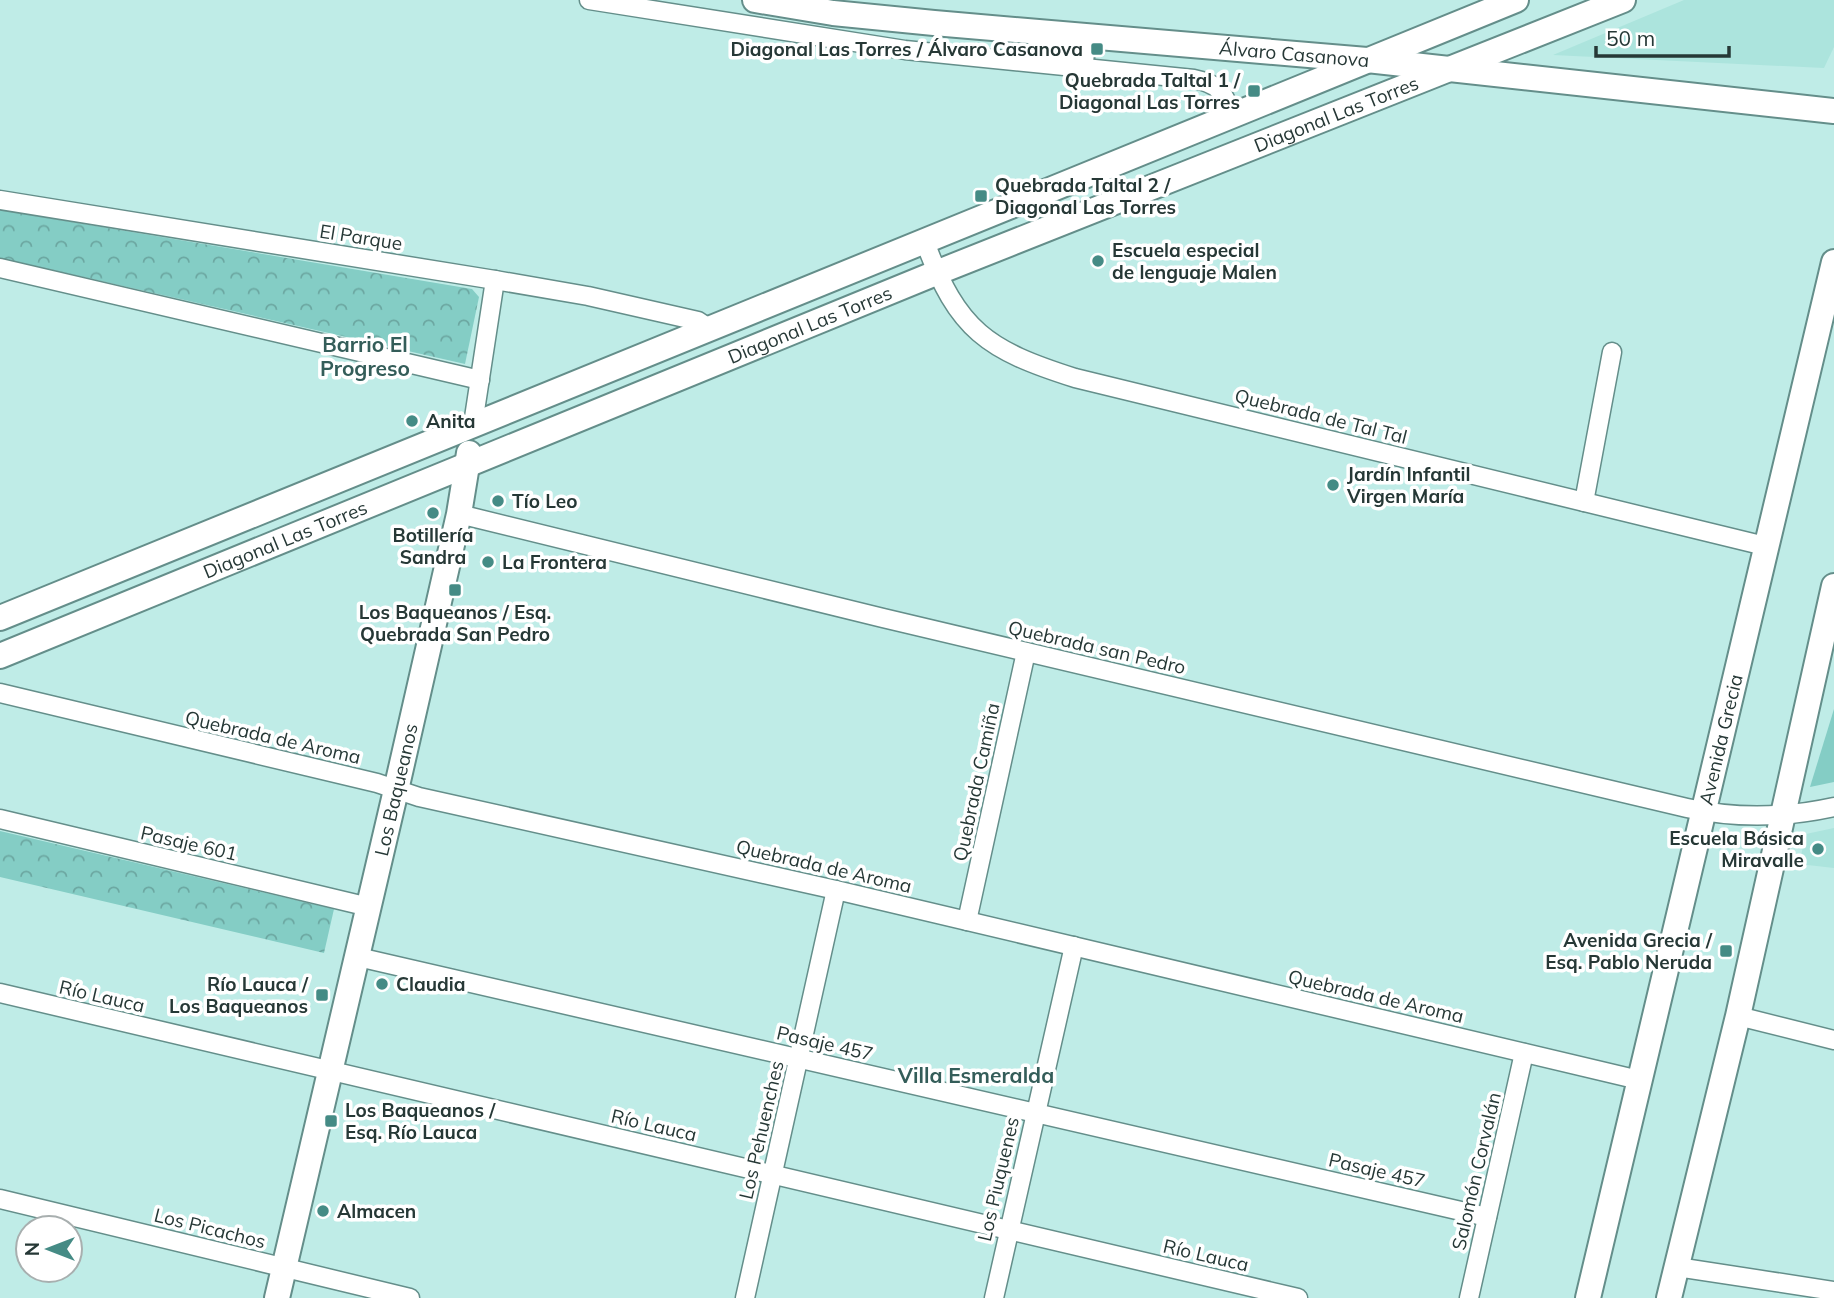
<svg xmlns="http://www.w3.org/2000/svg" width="1834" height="1298" viewBox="0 0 1834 1298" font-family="Mulish,sans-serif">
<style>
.built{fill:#ace4dd}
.grass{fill:#84cdc5}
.park{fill:url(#park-crowns)}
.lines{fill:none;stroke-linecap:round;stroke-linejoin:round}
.street-casing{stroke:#648e8a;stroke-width:21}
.secondary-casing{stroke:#648e8a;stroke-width:28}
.street{stroke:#fff;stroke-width:18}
.secondary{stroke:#fff;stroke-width:24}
.poi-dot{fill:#458b85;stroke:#fff;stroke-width:2.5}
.labels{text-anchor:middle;stroke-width:7;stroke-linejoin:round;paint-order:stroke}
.poi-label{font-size:19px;font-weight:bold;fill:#263836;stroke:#fff;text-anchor:start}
.street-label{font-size:19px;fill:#263836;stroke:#fff}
.neighbourhood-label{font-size:21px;font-weight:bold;fill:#345d59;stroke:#fff}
</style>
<defs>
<pattern id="park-crowns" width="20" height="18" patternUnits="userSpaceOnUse" patternTransform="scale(1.75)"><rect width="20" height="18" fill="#84cdc5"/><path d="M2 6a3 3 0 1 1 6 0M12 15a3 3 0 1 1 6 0" fill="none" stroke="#6ca7a1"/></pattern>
</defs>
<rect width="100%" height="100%" fill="#bfece7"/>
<!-- built -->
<g class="built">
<path d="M1684,0h150v47l-10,21 -271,-13z"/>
<path d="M1834,828v40l-35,-4 7,-30z"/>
</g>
<!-- grass -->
<path class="grass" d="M1834,709v73l-24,5z"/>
<!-- park -->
<g class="park">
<path d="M0,210l472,79 7,8 -14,67 -465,-106z"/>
<path d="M0,831l334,78 -10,44 -324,-76z"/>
</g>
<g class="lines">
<!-- street casing -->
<g class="street-casing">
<g id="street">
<path d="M589,0l316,50 289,29c25,5 30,13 38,36"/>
<path d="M0,200l495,80 93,16 110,25 12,8"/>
<path d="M925,242c33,89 62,108 150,136l690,168"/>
<path d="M0,268l480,112"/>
<path d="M473,424l22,-144"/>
<path d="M1584,502l28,-150"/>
<path d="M459,514l424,104 804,190c50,11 97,10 147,-1"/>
<path d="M0,693l377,90 42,14 417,93 803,190"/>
<path d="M0,819l369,88"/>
<path d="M967,921l59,-269"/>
<path d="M358,957l1129,260"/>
<path d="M0,993l1298,305"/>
<path d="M1738,1016l96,24"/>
<path d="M0,1199l410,99"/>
<path d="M1677,1267l157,24"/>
<path d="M745,1298l91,-408"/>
<path d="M994,1298l80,-352"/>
<path d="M1469,1298l55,-245"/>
</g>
</g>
<!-- secondary casing -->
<g class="secondary-casing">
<g id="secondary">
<path id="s1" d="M755,0l78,13 101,10 433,37 467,51"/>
<path d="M1080,69l4,-32"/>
<path d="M0,618l1516,-618"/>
<path id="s2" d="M0,656l936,-383 687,-273"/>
<path id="s3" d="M277,1298l119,-508 63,-276 10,-61"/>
<path id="s4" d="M1588,1298l246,-1036"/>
<path d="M1669,1298l69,-282 96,-430"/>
</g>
</g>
<!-- street -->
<use href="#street" class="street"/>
<!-- secondary -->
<use href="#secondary" class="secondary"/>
</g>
<!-- markers -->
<g class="poi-dot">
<rect x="1090" y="42" width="14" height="14" rx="3.5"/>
<rect x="1247" y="84" width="14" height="14" rx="3.5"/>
<rect x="974" y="189" width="14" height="14" rx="3.5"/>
<circle cx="1098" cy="261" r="7"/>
<circle cx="412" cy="421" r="7"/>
<circle cx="1333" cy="485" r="7"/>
<circle cx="498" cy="501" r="7"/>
<circle cx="433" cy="513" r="7"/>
<circle cx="488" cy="562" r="7"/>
<rect x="448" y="583" width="14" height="14" rx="3.5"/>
<circle cx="1818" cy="849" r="7"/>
<rect x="1719" y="944" width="14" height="14" rx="3.5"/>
<circle cx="382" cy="984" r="7"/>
<rect x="315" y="988" width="14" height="14" rx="3.5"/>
<rect x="324" y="1114" width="14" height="14" rx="3.5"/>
<circle cx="323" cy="1211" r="7"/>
</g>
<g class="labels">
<!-- poi labels -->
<g class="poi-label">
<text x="1083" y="56" text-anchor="end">Diagonal Las Torres / Álvaro Casanova</text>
<text x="1240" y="87" text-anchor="end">Quebrada Taltal 1 /<tspan x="1240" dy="22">Diagonal Las Torres</tspan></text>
<text x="995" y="192">Quebrada Taltal 2 /<tspan x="995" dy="22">Diagonal Las Torres</tspan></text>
<text x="1112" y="257">Escuela especial<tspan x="1112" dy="22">de lenguaje Malen</tspan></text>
<text x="426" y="428">Anita</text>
<text x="1347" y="481">Jardín Infantil<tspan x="1347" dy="22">Virgen María</tspan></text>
<text x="512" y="508">Tío Leo</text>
<text x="433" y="542" text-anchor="middle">Botillería<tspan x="433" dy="22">Sandra</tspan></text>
<text x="502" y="569">La Frontera</text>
<text x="455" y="619" text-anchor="middle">Los Baqueanos / Esq.<tspan x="455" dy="22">Quebrada San Pedro</tspan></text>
<text x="1804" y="845" text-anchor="end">Escuela Básica<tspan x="1804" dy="22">Miravalle</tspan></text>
<text x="1712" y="947" text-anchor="end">Avenida Grecia /<tspan x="1712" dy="22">Esq. Pablo Neruda</tspan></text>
<text x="308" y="991" text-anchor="end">Río Lauca /<tspan x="308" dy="22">Los Baqueanos</tspan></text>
<text x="396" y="991">Claudia</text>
<text x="345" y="1117">Los Baqueanos /<tspan x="345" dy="22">Esq. Río Lauca</tspan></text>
<text x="337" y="1218">Almacen</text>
</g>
<!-- street labels -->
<g class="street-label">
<text dy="7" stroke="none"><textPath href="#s1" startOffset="542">Álvaro Casanova</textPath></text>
<text dy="7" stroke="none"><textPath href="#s2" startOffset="1442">Diagonal Las Torres</textPath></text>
<text transform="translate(361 237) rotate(9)" y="7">El Parque</text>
<text dy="7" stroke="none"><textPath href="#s2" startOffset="875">Diagonal Las Torres</textPath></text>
<text transform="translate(1321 416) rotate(14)" y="7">Quebrada de Tal Tal</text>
<text dy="7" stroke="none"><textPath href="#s2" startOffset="308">Diagonal Las Torres</textPath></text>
<text transform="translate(1097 647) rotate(13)" y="7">Quebrada san Pedro</text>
<text transform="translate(273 737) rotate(13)" y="7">Quebrada de Aroma</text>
<text dy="7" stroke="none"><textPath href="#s4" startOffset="574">Avenida Grecia</textPath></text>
<text transform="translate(976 782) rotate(-78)" y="7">Quebrada Camiña</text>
<text dy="7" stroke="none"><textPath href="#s3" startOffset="522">Los Baqueanos</textPath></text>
<text transform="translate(189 843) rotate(13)" y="7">Pasaje 601</text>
<text transform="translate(824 866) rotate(13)" y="7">Quebrada de Aroma</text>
<text transform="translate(102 996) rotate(13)" y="7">Río Lauca</text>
<text transform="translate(1376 996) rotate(13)" y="7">Quebrada de Aroma</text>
<text transform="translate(825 1043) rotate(13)" y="7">Pasaje 457</text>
<text transform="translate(654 1125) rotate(13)" y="7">Río Lauca</text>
<text transform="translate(761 1130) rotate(-77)" y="7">Los Pehuenches</text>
<text transform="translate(1377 1170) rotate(13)" y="7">Pasaje 457</text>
<text transform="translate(1476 1171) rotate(-77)" y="7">Salomón Corvalán</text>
<text transform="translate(998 1179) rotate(-77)" y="7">Los Piuquenes</text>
<text transform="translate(210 1228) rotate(14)" y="7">Los Picachos</text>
<text transform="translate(1206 1255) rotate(13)" y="7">Río Lauca</text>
</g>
<!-- neighbourhood labels -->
<g class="neighbourhood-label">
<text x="365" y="352">Barrio El<tspan x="365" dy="24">Progreso</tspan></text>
<text x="976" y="1083">Villa Esmeralda</text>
</g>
</g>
<!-- north arrow -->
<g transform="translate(49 1249) rotate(270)"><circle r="33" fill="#ffffff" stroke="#a8afaf" stroke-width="2"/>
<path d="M0-5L12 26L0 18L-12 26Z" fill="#458b85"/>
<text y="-10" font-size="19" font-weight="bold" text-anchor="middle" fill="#263836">N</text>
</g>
<!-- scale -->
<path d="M1596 46v10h133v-10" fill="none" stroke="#263836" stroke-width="3.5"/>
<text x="1606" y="46" font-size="21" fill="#263836" stroke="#ffffff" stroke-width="5" paint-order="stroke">50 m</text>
</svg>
